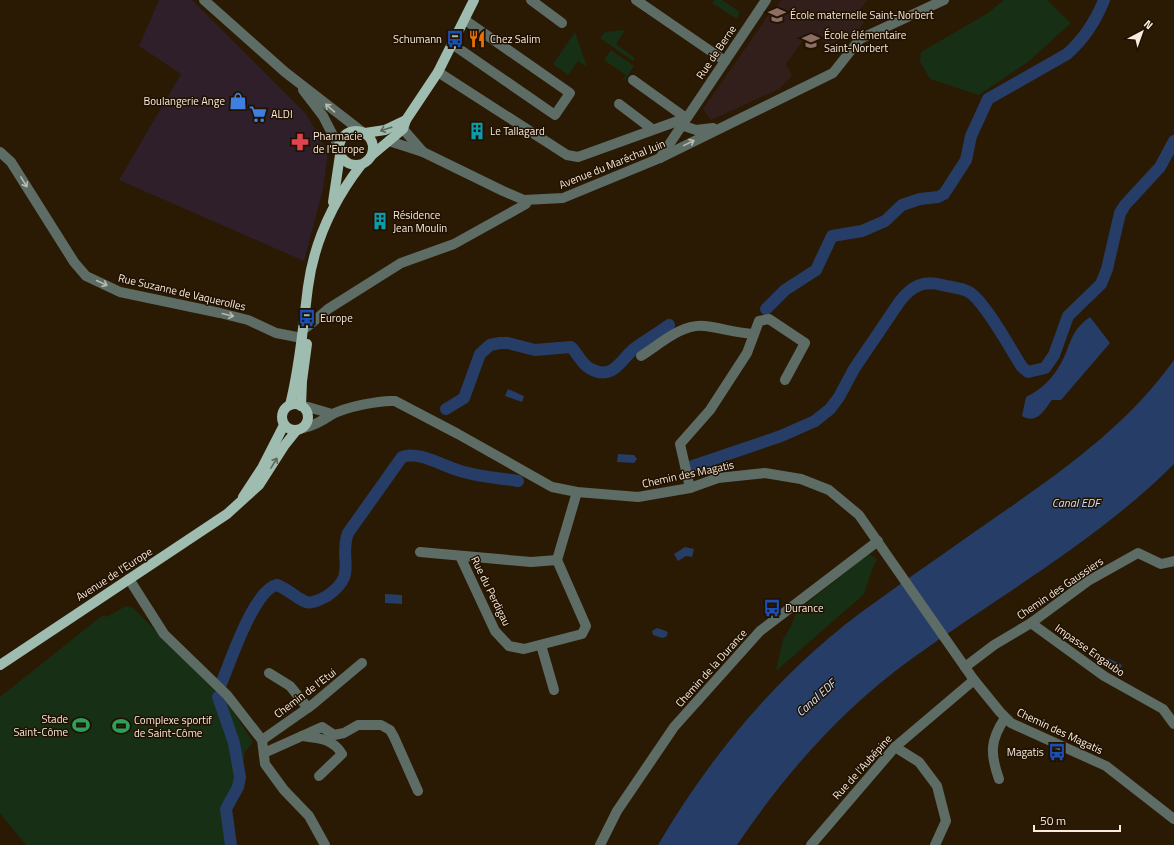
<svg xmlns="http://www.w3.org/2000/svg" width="1174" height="845" viewBox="0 0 1174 845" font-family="'Titillium Web',sans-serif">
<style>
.commercial{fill:#2e1f2b}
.education{fill:#321f1c}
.green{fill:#172f14}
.water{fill:#253d67}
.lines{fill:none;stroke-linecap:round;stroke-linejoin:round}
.canal{stroke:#253d67;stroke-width:12}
.minor{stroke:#5e6c66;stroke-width:10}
.major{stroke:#9ebcaf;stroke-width:10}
.oneway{stroke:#bab9ae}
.oneway2{stroke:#5f6658}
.labels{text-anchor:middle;stroke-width:3;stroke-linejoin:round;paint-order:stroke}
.poi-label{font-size:11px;fill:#f7ecde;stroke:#201100;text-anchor:start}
.street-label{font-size:11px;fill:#f7ecde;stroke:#201100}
.water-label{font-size:12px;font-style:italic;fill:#cee0fc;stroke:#201100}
</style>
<rect width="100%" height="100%" fill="#2a1a03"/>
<!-- commercial -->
<path class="commercial" d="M159,0h33l115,115 21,38 -5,36 -19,72 -185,-81 62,-106 -42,-28z"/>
<!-- education -->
<path class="education" d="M781,0h86l-11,16 8,6 -7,10 -28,13 -10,-6 -6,7 -10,-6 -17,24 6,12 -13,13 -68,31 -8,-11 69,-99 1,1z"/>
<!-- green -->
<g class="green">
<path d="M714,0h8l18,12 -3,7 -25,-16z"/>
<path d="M1004,0h43l24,23 -43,39 -49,33 -49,-16 -10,-18 1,-9 67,-39z"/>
<path d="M625,30l-9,14 19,14 -2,3 -33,-23 5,-6z"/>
<path d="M575,32l12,35 -9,-6 -10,14 -15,-11z"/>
<path d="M611,50l23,16 -10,15 -1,-1 3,-5 -22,-15z"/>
<path d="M869,554l8,5c-7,12 -8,24 -14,36l-87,76 7,-32 7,-11 7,-17z"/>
<path d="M126,606l7,2 82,82 16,18 22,34 -8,10 -3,18 2,8 -2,14 -10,10 -1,43h-205l-26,-32v-116l103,-82 3,2z"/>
</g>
<!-- water -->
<g class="water">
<path d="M1090,317l20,26 -49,57h-9c-8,10 -15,25 -30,16l4,-19c18,-8 32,-25 39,-42 7,-17 9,-27 25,-38z"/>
<path d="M1174,360v104c-78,78 -176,132 -264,196 -69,50 -126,115 -173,185h-79c55,-94 127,-179 216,-242 44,-32 88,-62 132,-93 62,-43 124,-88 168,-150z"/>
<path d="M508,389l16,7 -2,6 -17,-6z"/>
<path d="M618,454l16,1 3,4 -3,4 -17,-1z"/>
<path d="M685,547l9,2 -2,8 -6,-1 -8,5 -4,-7z"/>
<path d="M385,594l17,1v9l-17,-1z"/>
<path d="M657,628l9,3 2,2 -2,4 -4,1 -9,-3 -1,-4z"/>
<path d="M1108,658l14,7 -3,6 -14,-7z"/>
</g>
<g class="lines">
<!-- canal -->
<g class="canal">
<path d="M766,309l19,-19 31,-20 16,-34 30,-5 23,-10 17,-16 18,-6 18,-2 6,-3 22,-34 5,-24 17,-37 79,-45c16,-14 29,-34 37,-54"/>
<path d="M446,409l18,-11 16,-44 10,-9 10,-2h8l27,7 36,-3c7,7 10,16 18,21 24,14 31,-8 46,-20 11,-8 23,-15 34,-23"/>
<path d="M690,467l91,-31 34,-15 15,-12 9,-12 15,-28 46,-68c12,-15 23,-21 42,-16 8,2 20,3 27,7 15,8 42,58 53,75l6,5 17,-4 9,-13 14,-39 33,-32 6,-15 13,-56 5,-8 35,-38 14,-26"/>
<path d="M221,684c9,-21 33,-95 56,-99 11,4 19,13 29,17 7,2 15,-3 21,-6 32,-22 11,-35 21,-63l54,-76c17,-7 44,11 62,15 17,5 36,6 54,9"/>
<path d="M218,697l16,46 6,34 -2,10 -12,22 5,36"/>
</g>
<!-- minor -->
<g class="minor">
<path d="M204,0l81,72 76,59"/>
<path d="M531,0l31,23"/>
<path d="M636,0l89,61"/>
<path d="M452,44l103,71 15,-22 -105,-73"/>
<path d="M438,72l129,83 11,2 108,-39"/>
<path d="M633,80l53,38"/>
<path d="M303,90l20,26 16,31"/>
<path d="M619,104l33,25"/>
<path d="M681,125l15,5 17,-2"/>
<path d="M403,129l20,23"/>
<path d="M389,141l34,11 80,39 21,9 39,-2 97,-40 173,-85 27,-34 84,-39"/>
<path d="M0,152l11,10 63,100 12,14 34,16 100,21 28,7 28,13 26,5"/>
<path d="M660,158l106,-158"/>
<path d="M307,327l21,-18 73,-46 53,-19 72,-40"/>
<path d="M641,356c18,-11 41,-33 64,-30 16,2 32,7 49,8"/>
<path d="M303,407h5l24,7"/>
<path d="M303,428c11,-2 19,-7 28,-13 14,-8 49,-15 64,-14l63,33 94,53 25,5 61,5 52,-9 28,-10 47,-5 36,6 28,11 30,25 115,165 26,32 11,11 95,43 68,53"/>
<path d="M690,488l-10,-44 30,-34 37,-57 12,-32 10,-2 36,24 -20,37"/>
<path d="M420,552l111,10 26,-2"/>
<path d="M460,556l35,75 14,15 15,3 58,-15 4,-8 -29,-66 20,-68"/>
<path d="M129,579l35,55 63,61 35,45 3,24 19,26 25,26 16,29"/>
<path d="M1031,623l73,53 59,33 11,15"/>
<path d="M541,645l13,45"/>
<path d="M965,667l29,-22 37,-22 57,-42 50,-28 23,11 13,-3"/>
<path d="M269,673l21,13 18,22"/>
<path d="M302,736c17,2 31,3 40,18l-23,22"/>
<path d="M262,740l50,-35 50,-42"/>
<path d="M895,747l24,15 18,24 9,35 -11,24"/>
<path d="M264,753l58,-26 12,8 10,-2 14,-8h23l9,5 4,7 24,54"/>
<path d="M999,779c-9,-25 -9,-39 6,-61"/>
<path d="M600,845l17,-34 57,-84 86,-96 118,-90"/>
<path d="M811,845l84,-98 79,-67"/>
</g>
<!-- major -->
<g class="major">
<circle cx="356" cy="148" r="17"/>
<path d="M365,133l20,-3 21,-10"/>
<path d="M372,155l31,-26 3,-9 32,-48 36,-72"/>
<path d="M333,202l7,-47"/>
<circle cx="295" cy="417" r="13"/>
<path d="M290,405c10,-39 13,-79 18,-118 6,-45 26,-87 53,-122"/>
<path d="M301,406l1,-25 5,-37"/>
<path d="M243,497l19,-29 22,-43"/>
<path d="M0,665l227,-151 32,-29 25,-39 12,-15"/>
</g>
</g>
<!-- one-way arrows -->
<defs><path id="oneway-shaft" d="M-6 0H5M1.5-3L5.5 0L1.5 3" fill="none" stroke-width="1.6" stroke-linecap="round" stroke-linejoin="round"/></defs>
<g class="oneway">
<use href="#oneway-shaft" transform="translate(330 108) rotate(-139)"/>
<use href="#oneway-shaft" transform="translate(689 143) rotate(-26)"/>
<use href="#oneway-shaft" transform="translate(24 182) rotate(58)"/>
<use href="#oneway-shaft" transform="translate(102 283) rotate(25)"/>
<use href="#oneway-shaft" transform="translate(228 315) rotate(14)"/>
</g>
<g class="oneway2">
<use href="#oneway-shaft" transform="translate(386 129) rotate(162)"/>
<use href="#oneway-shaft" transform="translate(274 463) rotate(-59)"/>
</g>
<!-- icons -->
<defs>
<g id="school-bare" transform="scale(1.38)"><path d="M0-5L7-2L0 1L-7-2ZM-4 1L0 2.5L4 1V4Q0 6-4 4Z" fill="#8d6e63" stroke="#201100" stroke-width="2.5" paint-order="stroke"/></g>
<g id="bus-bare" transform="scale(1.38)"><path d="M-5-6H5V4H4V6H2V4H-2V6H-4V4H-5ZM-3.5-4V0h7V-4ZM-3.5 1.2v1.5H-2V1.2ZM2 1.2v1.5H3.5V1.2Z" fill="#1a4fb4" stroke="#201100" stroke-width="2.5" paint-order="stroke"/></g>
<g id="restaurant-bare" transform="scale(1.38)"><path d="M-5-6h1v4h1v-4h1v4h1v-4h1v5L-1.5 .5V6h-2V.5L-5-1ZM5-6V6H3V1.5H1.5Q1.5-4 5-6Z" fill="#e8710a" stroke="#201100" stroke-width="2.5" paint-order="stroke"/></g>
<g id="shop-bare" transform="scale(1.38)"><path d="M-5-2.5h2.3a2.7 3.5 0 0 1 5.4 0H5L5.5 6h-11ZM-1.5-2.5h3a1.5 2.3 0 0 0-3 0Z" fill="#3f7fe0" stroke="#201100" stroke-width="2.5" paint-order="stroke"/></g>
<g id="supermarket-bare" transform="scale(1.38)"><path d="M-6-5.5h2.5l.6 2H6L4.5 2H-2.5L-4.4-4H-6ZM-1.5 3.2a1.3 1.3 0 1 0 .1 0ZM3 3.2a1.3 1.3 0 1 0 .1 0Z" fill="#3f7fe0" stroke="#201100" stroke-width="2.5" paint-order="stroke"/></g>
<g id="building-bare" transform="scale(1.38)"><path d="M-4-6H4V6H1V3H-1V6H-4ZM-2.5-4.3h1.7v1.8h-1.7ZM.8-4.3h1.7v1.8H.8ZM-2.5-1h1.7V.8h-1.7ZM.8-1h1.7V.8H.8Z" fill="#0f9aa8" stroke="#201100" stroke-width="2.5" paint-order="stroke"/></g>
<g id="pharmacy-bare" transform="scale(1.38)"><path d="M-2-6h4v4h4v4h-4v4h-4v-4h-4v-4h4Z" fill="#e0444e" stroke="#201100" stroke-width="2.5" paint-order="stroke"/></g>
<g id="stadium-bare" transform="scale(1.38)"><path d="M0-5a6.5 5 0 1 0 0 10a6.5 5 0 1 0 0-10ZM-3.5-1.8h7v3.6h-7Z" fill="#2e9e5b" stroke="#201100" stroke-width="2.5" paint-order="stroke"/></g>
</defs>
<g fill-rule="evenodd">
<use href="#school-bare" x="777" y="15"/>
<use href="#bus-bare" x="455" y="39"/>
<use href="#restaurant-bare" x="477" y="39"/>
<use href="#school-bare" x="811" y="41"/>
<use href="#shop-bare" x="238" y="101"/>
<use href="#supermarket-bare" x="258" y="114"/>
<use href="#building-bare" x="477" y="131"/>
<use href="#pharmacy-bare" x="300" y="142"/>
<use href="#building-bare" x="380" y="221"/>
<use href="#bus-bare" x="307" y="318"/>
<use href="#bus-bare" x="772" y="608"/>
<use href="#stadium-bare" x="81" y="725"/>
<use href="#stadium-bare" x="121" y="726"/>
<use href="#bus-bare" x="1057" y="752"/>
</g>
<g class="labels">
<!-- poi labels -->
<g class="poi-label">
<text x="790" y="19">École maternelle Saint-Norbert</text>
<text x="824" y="39">École élémentaire<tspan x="824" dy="13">Saint-Norbert</tspan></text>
<text x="442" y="43" text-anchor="end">Schumann</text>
<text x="490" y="43">Chez Salim</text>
<text x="225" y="105" text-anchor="end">Boulangerie Ange</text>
<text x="271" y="118">ALDI</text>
<text x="490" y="135">Le Tallagard</text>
<text x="313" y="140">Pharmacie<tspan x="313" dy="13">de l'Europe</tspan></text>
<text x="393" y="219">Résidence<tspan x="393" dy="13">Jean Moulin</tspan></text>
<text x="320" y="322">Europe</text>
<text x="785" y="612">Durance</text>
<text x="68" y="723" text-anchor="end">Stade<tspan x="68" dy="13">Saint-Côme</tspan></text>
<text x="134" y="724">Complexe sportif<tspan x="134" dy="13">de Saint-Côme</tspan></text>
<text x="1044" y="756" text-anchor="end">Magatis</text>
</g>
<!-- street labels -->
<g class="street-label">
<text transform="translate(716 52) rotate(-56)" y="4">Rue de Berne</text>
<text transform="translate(612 164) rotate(-22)" y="4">Avenue du Maréchal Juin</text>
<text transform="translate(182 292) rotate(13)" y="4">Rue Suzanne de Vaquerolles</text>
<text transform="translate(688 474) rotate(-12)" y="4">Chemin des Magatis</text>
<text transform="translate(114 574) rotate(-33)" y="4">Avenue de l'Europe</text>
<text transform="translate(1060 588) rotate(-34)" y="4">Chemin des Gaussiers</text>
<text transform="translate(491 591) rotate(64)" y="4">Rue du Perdigau</text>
<text transform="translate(1090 650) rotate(35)" y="4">Impasse Engaubo</text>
<text transform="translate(711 668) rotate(-48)" y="4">Chemin de la Durance</text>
<text transform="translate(305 693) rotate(-37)" y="4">Chemin de l'Etui</text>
<text transform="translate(1060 731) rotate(25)" y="4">Chemin des Magatis</text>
<text transform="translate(862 767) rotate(-48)" y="4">Rue de l'Aubépine</text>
</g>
<!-- water labels -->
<g class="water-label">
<text x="1076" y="507">Canal EDF</text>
<text transform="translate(816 698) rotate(-42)" y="4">Canal EDF</text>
</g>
</g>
<!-- north arrow -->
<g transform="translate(1142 32) rotate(41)" stroke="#201100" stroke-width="3" paint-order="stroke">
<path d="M0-3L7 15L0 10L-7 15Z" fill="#f7ecde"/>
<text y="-6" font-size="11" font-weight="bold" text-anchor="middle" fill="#f7ecde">N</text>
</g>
<!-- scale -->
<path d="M1034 825v6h86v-6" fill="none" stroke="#f7ecde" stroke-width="2"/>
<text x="1040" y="825" font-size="12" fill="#f7ecde" stroke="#201100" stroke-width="3" paint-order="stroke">50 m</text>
</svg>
